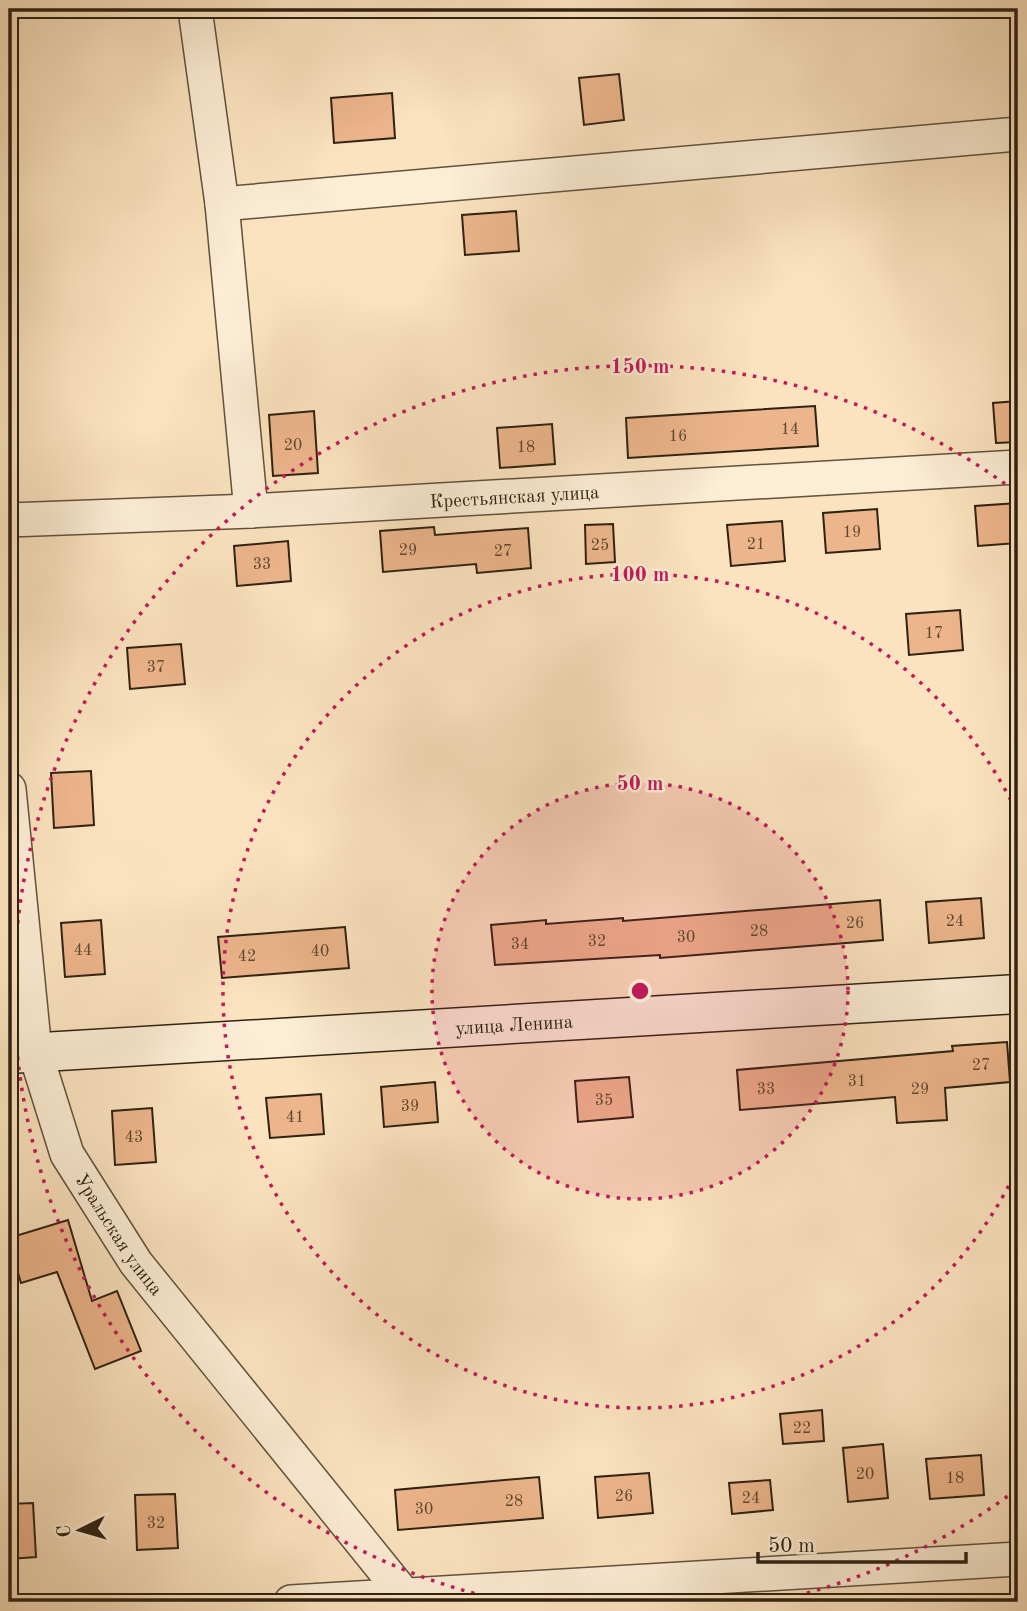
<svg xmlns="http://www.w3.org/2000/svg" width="1027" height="1611" viewBox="0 0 1027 1611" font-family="'Old Standard TT',serif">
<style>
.building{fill:#edb58b;stroke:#2e2212;stroke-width:2}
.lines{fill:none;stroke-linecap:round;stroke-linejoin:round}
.street-casing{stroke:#61523d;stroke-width:36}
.secondary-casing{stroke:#2e2212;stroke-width:41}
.street{stroke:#fcedd5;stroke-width:33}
.secondary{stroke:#fcedd5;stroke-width:38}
.ring{fill:none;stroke:#c2185b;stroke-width:3.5;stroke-dasharray:3.5 7}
.labels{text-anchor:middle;stroke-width:5;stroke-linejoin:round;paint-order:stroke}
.number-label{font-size:16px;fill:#5e4730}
.street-label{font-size:19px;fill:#2e2212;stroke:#fcedd5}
.centre{fill:#c2185b;stroke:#fcedd5;stroke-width:3.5}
.ring-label{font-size:21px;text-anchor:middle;font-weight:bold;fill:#c2185b;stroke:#fcedd5;stroke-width:5;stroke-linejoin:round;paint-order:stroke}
</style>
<rect width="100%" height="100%" fill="#fbe3bf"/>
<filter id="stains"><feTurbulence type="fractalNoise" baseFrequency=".00286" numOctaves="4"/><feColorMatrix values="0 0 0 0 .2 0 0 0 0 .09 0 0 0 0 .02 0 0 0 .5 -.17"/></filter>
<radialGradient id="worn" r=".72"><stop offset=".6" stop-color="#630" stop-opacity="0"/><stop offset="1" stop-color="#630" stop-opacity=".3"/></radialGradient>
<!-- building -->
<g class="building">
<path d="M619,74l5,46 -40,5 -5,-47z"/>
<path d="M392,93l3,45 -61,5 -3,-45z"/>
<path d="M516,211l3,40 -54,4 -3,-40z"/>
<path d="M1018,401v41l-22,1 -3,-40z"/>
<path d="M815,406l3,40 -190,12 -2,-40z"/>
<path d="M314,411l4,62 -45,3 -4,-61z"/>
<path d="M552,424l3,40 -55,4 -3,-40z"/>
<path d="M1018,503v40l-40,3 -3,-40z"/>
<path d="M877,509l3,40 -54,4 -3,-40z"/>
<path d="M782,521l3,40 -54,5 -4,-41z"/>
<path d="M613,524l2,38 -29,2 -1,-39z"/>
<path d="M434,527l1,8 93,-7 3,40 -54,5 -1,-9 -93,8 -3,-41z"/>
<path d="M288,541l3,40 -54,5 -3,-40z"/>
<path d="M960,610l3,40 -54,5 -3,-41z"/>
<path d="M181,644l4,40 -55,5 -3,-41z"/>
<path d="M91,771l3,54 -40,3 -3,-55z"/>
<path d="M981,898l3,40 -55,5 -3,-41z"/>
<path d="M880,900l3,40 -223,18v-3l-165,10 -4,-40 55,-5v4l77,-6v3z"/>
<path d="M101,920l4,54 -40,3 -4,-54z"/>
<path d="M345,927l4,41 -127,10 -4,-41z"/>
<path d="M1007,1042l3,40 -65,6 2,32 -50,3 -2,-26 -155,13 -3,-40 216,-19 -1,-5z"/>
<path d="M629,1077l4,40 -55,5 -3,-41z"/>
<path d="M435,1082l3,40 -54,5 -3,-40z"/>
<path d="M321,1094l3,40 -54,4 -4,-40z"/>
<path d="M152,1108l4,54 -41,3 -3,-54z"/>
<path d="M68,1220l24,81 25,-10 24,60 -46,18 -38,-97 -36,11 -12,-40v-5z"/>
<path d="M822,1410l2,31 -41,3 -3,-30z"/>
<path d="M883,1444l5,54 -40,4 -5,-54z"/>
<path d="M981,1455l3,40 -54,4 -4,-40z"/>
<path d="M649,1473l4,40 -55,5 -3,-41z"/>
<path d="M539,1477l4,41 -145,12 -3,-40z"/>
<path d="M770,1480l3,30 -41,4 -3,-31z"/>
<path d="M175,1494l3,54 -41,2 -2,-55z"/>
<path d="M33,1503l3,54 -27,2v-55z"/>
</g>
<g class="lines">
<!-- street casing -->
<g class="street-casing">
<g id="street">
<path d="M195,9l27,195"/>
<path d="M251,511l-29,-307 796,-70"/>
<path id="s1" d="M9,520l242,-9 767,-44"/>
<path id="s2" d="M9,789l26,263 32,102 69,109 274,339"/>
<path d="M291,1602l727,-43"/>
</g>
</g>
<!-- secondary casing -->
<g class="secondary-casing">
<g id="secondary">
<path id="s3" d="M9,1054l1009,-60"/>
</g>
</g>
<!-- street -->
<use href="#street" class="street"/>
<!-- secondary -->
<use href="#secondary" class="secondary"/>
</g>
<!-- distance rings -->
<circle cx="640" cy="991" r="208" fill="#c2185b" fill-opacity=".12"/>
<g class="ring">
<circle cx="640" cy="991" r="208"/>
<path d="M1018 1167A417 417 0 1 1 1018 815"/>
<path d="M1016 1490A625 625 0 0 1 775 1601M505 1601A625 625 0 1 1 1016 492"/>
</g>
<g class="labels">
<!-- number labels -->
<g class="number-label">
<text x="790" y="434">14</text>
<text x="678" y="441">16</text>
<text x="293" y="450">20</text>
<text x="526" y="452">18</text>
<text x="852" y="537">19</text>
<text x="756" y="549">21</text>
<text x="600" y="550">25</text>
<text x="408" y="555">29</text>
<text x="503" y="556">27</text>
<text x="262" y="569">33</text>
<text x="934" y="638">17</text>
<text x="156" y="672">37</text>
<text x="955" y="926">24</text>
<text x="855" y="928">26</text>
<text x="759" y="936">28</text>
<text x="686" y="942">30</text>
<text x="597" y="946">32</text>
<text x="520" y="949">34</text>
<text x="83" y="955">44</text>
<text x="320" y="956">40</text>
<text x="247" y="961">42</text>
<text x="981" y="1070">27</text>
<text x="857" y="1086">31</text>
<text x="766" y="1094">33</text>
<text x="920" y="1094">29</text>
<text x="604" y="1105">35</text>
<text x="410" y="1111">39</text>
<text x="295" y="1122">41</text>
<text x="134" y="1142">43</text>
<text x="802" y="1433">22</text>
<text x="865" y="1479">20</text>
<text x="955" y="1483">18</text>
<text x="624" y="1501">26</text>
<text x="751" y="1503">24</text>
<text x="514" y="1506">28</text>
<text x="424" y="1514">30</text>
<text x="156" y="1528">32</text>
</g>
<!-- street labels -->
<g class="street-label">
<text dy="7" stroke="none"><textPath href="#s1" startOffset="506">Крестьянская улица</textPath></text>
<text dy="7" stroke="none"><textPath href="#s3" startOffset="506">улица Ленина</textPath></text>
<text dy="7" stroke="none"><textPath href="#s2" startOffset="467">Уральская улица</textPath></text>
</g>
</g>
<circle cx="640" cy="991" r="10" class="centre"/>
<g class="ring-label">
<text x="640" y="373">150 m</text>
<text x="640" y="581">100 m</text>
<text x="640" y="790">50 m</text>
</g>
<!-- margin -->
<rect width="1027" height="1611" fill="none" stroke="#fbe3bf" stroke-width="35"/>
<rect x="10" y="10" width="1006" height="1590" fill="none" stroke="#2e2212" stroke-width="3.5"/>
<rect x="18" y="18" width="992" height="1576" fill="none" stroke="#2e2212" stroke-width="2"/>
<!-- north arrow -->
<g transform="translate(80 1530) rotate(265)" stroke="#fcedd5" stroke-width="5" paint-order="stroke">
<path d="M0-5L12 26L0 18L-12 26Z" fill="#2e2212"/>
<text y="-10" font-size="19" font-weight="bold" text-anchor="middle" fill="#2e2212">С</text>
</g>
<!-- scale -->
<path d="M758 1552v10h208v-10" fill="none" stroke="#2e2212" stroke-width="3.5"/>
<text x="768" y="1552" font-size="21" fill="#2e2212" stroke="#fcedd5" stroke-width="5" paint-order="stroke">50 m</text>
<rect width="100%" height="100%" filter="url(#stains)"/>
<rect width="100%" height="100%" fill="url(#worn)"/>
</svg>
